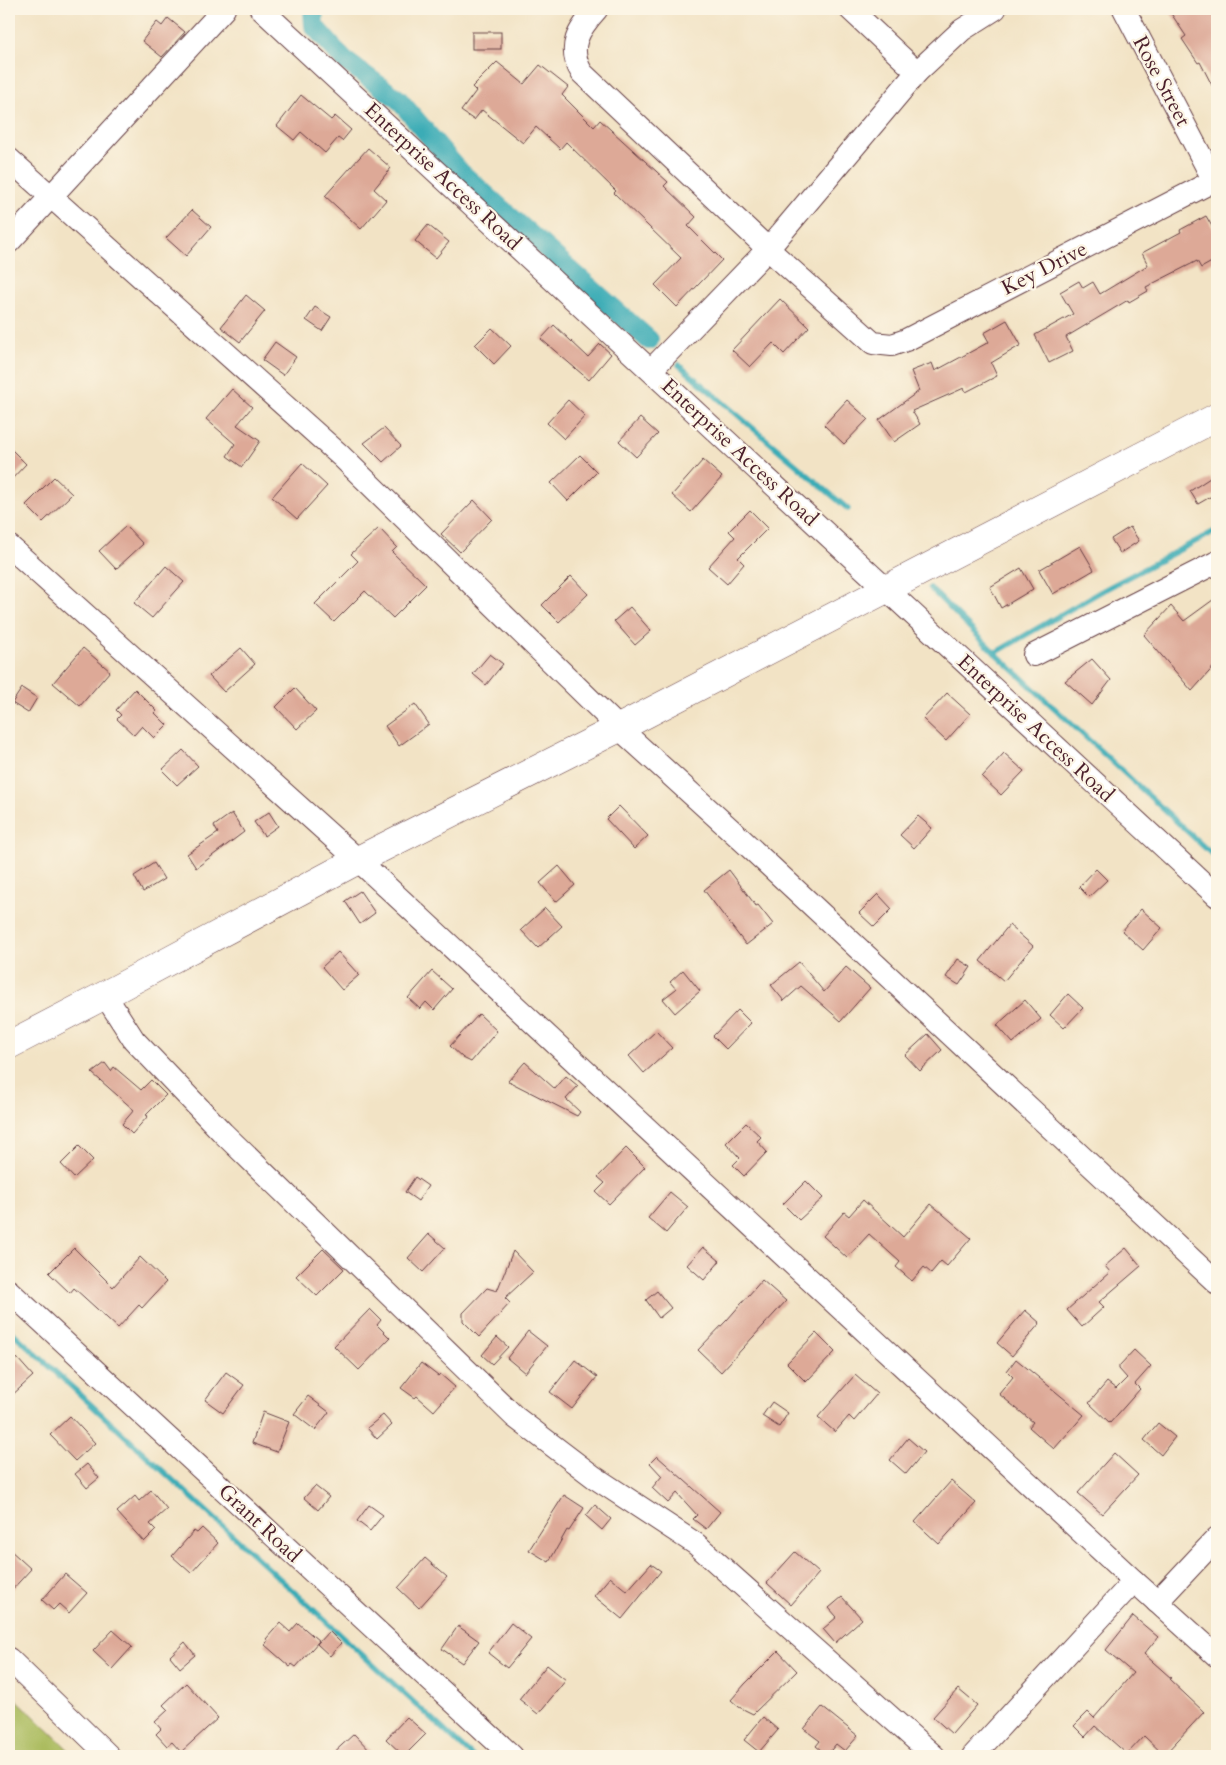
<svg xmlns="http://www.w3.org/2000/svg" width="1226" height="1765" viewBox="0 0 1226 1765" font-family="Cardo,serif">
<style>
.green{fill:#abbc5f;stroke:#7a6e45}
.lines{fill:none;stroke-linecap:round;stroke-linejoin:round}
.stream{stroke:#3bacb6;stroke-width:5.5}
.canal{stroke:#3bacb6;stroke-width:20}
.building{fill:#dda997}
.street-casing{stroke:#633c42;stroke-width:24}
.secondary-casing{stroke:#633c42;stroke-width:29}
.street{stroke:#fff;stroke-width:22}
.secondary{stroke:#fff;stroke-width:28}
.labels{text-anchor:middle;stroke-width:4.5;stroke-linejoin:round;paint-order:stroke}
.street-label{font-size:21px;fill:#4a1f2b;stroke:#fcf5e5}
</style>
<rect width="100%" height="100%" fill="#fcf5e5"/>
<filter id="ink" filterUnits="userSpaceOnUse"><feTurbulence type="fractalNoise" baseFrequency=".02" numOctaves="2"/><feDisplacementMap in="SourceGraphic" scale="10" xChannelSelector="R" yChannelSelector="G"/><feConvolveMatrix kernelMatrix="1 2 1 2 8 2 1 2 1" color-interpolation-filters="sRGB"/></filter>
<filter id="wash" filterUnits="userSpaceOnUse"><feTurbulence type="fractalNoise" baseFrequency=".0096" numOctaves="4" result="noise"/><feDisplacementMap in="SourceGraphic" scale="20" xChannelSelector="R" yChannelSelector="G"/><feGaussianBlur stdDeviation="1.12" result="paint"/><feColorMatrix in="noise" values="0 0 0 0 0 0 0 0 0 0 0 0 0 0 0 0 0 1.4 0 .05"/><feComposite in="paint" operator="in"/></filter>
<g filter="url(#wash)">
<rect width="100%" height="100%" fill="#f2e3c5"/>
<!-- green -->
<path class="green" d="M9,1692l66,64h-66z"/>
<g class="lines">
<!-- stream -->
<g class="stream">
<path d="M679,365l169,144"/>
<path d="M930,588l65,65 222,206"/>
<path d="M995,653l105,-61 117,-62"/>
<path d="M9,1329l463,427"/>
</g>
<!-- canal -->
<path class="canal" d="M313,9l1,17 30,34 54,39 61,72 190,169"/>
</g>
<g id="blocks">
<!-- building -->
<g class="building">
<path d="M1168,9h49v86l-17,-33 -2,1 -16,-24 4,-3z"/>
<path d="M168,18l17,14 -23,25 -20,-16 15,-19 5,4z"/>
<rect x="472" y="32" width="29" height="17"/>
<path d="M497,62l27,22 16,-19 28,22 -6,8 32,32 6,-7 68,62 -4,4 32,31 -8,9 34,34 -45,47 -22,-22 26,-27 -67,-65 2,-2 -50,-49 -6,7 -24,-22 -13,16 -41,-33 -8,10 -13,-9 15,-20 -4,-4z"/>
<path d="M301,95l30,25 4,-4 16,14 -9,11 -4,-3 -13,15 -24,-21 -7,8 -17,-14z"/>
<path d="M368,148l23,20 -17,21 12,11 -25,29 -36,-33z"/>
<path d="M192,210l19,17 -25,29 -20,-18z"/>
<path d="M1206,216l11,19v24l-16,9 -4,-7 -51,26 2,4 -19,11 -1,-2 -62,37 7,14 -24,12 -14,-28 38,-21 -13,-22 19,-11 4,7 10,-6 7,12 48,-29 -6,-12 39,-21 -1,-2z"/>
<path d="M428,225l21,17 -13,16 -21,-17z"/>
<path d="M246,295l19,16 -25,31 -19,-15z"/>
<path d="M780,299l29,28 -25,27 -11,-11 -23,24 -18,-17z"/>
<path d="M315,307l16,10 -9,14 -16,-11z"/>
<path d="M1007,320l14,25 -30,18 6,13 -31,16 -2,-4 -52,23 8,13 -26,18 -15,-22 40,-29 -8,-20 21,-8 3,8 54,-29 -5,-9z"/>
<path d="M554,325l34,32 12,-13 11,10 -22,26 -48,-41z"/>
<path d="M492,328l19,18 -17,18 -19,-19z"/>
<path d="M275,342l21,15 -13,18 -21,-15z"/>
<path d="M232,389l20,18 -15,18 23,16 -18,26 -15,-11 8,-12 -29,-25z"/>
<path d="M568,400l17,16 -21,23 -17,-16z"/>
<path d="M847,400l21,19 -24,25 -20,-19z"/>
<path d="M640,418l18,16 -22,23 -17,-16z"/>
<path d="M384,428l17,18 -18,16 -19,-19z"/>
<path d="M9,447l17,17 -17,18z"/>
<path d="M580,455l17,17 -29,29 -17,-18z"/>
<path d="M703,460l19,17 -31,35 -19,-17z"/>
<path d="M302,463l25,23 -30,33 -25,-22z"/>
<path d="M54,477l18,17 -29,28 -17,-17z"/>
<path d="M1210,478l7,15 -19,11 -8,-13z"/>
<path d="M474,500l18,19 -32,33 -19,-18z"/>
<path d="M750,510l18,18 -30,30 6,6 -17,20 -19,-17 27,-30 -6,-6z"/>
<path d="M126,526l17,18 -27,25 -17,-18z"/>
<path d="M1130,527l9,14 -19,12 -9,-14z"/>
<path d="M379,528l18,19 -5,5 34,33 -33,33 -28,-27 -31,31 -19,-18 43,-43 -7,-7z"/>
<path d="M1080,546l14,24 -41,24 -14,-24z"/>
<path d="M166,566l18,16 -32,36 -18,-15z"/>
<path d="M1021,568l12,21 -32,19 -11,-21z"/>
<path d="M571,576l17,18 -29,28 -17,-17z"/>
<path d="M1217,597v66l-25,28 -48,-56 27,-29 13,15z"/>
<path d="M630,607l21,24 -16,14 -21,-24z"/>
<path d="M83,648l27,23 -30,35 -27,-23z"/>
<path d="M241,648l14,16 -31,28 -15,-16z"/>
<path d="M490,654l13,10 -17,21 -13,-11z"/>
<path d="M1092,659l19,21 -19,25 -27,-24z"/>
<path d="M22,688l15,10 -9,15 -16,-10z"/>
<path d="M295,688l21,23 -19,18 -21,-22z"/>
<path d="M135,689l22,22 -2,2 12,12 -13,13 -12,-12 -8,9 -17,-16 4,-4 -5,-5z"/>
<path d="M947,693l23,21 -24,27 -23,-22z"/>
<path d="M415,704l14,20 -30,22 -14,-20z"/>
<path d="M183,750l15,16 -21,19 -15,-15z"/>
<path d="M1004,753l20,18 -23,24 -19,-18z"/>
<path d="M619,806l29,30 -14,13 -28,-30z"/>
<path d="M269,812l9,14 -14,10 -10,-14z"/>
<path d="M232,813l12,19 -48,36 -9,-14 31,-21 -4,-7z"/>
<path d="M918,816l14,12 -18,20 -14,-13z"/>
<path d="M154,863l10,16 -21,13 -9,-16z"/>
<path d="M559,866l16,19 -19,17 -16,-19z"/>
<path d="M1096,869l11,11 -18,17 -10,-10z"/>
<path d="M729,870l27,36 2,-1 15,19 -27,21 -42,-55z"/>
<path d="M360,891l15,22 -15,11 -15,-23z"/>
<path d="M878,894l14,15 -18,18 -15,-14z"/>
<path d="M545,908l17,18 -24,22 -17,-18z"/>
<path d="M1141,909l21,19 -19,22 -21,-19z"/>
<path d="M1009,925l24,21 -29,35 -24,-20z"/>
<path d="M338,952l21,23 -17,15 -20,-23z"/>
<path d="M958,959l13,8 -12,18 -13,-8z"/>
<path d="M799,962l25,30 22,-25 24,21 -29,33 -40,-35 -17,15 -13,-16z"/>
<path d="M683,970l17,21 -25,22 -12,-14 13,-10 -6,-7z"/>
<path d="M432,971l20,18 -18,21 -8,-8 -6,7 -12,-11z"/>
<path d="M1068,994l15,14 -19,20 -14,-13z"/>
<path d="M1025,1000l16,19 -28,24 -16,-18z"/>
<path d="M738,1010l13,13 -25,26 -13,-13z"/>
<path d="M479,1014l18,17 -26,31 -8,-4 -13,-12z"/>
<path d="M656,1031l16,17 -28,25 -15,-17z"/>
<path d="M928,1034l14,16 -22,21 -15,-16z"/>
<path d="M525,1062l30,27 11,-13 12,10 -12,13 14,13 -3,4 -69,-35z"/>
<path d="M105,1063l6,8 3,-4 27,23 10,-10 15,15 -20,20 2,1 -16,18 -10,-10 12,-14 -42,-37z"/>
<path d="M746,1123l15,14 -4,4 10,11 -23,24 -11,-11 7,-7 -14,-15z"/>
<path d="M79,1146l14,14 -19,18 -13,-14z"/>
<path d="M626,1148l19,19 -36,37 -13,-12 9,-9 -7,-6z"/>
<path d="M415,1177l13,9 -10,15 -13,-9z"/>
<path d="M806,1181l17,17 -24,22 -16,-16z"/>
<path d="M670,1192l18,15 -22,26 -18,-15z"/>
<path d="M863,1200l40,37 28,-33 40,34 -24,28 -6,-5 -10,12 -7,-6 -12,14 -16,-14 4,-5 -31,-28 -22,24 -24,-22 21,-24 5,4z"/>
<path d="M429,1234l16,14 -22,24 -15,-14z"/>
<path d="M703,1247l17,14 -16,19 -17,-15z"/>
<path d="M74,1248l39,39 27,-30 26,25 -24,26 -3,-3 -21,23 -44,-40 -4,5 -21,-20z"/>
<path d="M1126,1248l15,18 -42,36 5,5 -22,20 -15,-17 43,-38 -5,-6z"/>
<path d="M323,1249l21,20 -27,27 -21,-20z"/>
<path d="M513,1251l20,21 -28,26 5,5 -31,34 -16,-16v-8l24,-25 10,3z"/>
<path d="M762,1280l24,21 -65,71 -23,-22 29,-30z"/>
<path d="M657,1291l14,17 -12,10 -13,-18z"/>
<path d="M370,1309l11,11 -4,5 13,13 -31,32 -25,-24z"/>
<path d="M1025,1310l15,13 -28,33 -15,-13z"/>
<path d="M528,1331l19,15 -22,27 -18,-15z"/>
<path d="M816,1333l19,19 -29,30 -19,-19z"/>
<path d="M497,1337l11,10 -16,17 -10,-9z"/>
<path d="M1134,1350l17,16 -16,18 5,5 -30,34 -21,-20 18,-21 9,7 11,-11 -8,-9v-3z"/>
<path d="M17,1358l16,18 -24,22v-31z"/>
<path d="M1016,1359l68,56 -30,34 -25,-22 4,-5 -34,-28 14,-17 -6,-6z"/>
<path d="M575,1360l22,17 -25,32 -22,-17z"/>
<path d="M421,1363l17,13 2,-2 15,13 -21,24 -17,-15 -2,2 -14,-10z"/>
<path d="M226,1372l18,13 -21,28 -18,-13z"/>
<path d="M855,1375l22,19 -23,27 -5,-5 -14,16 -17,-15z"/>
<path d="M308,1396l21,16 -14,18 -21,-16z"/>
<path d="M772,1402l16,11 -9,14 -17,-11z"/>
<path d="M263,1412l26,10 -12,30 -25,-9z"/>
<path d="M383,1415l9,10 -15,14 -10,-11z"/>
<path d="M70,1416l25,27 -20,18 -25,-26z"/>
<path d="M1158,1423l17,14 -14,18 -17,-15z"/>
<path d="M908,1438l16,14 -18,22 -16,-14z"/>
<path d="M1114,1453l24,22 -36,39 -24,-21z"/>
<path d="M657,1456l63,56 -14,17 -13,-10 4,-4 -20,-22 -9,10 -16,-15 10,-12 -12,-13z"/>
<path d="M87,1464l12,14 -12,10 -12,-14z"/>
<path d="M951,1481l25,22 -37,41 -24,-22z"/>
<path d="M315,1486l14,11 -11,13 -14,-12z"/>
<path d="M151,1490l16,19 -17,15 6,6 -12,12 -27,-30 18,-16 4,5z"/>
<path d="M564,1495l20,13 -15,23 -2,-1 -18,32 -20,-12z"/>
<path d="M369,1505l14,10 -13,16 -13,-10z"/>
<path d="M595,1505l16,14 -9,11 -16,-14z"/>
<path d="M202,1528l16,15 -27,30 -19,-17 22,-25 3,2z"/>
<path d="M9,1549l22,20 -22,24z"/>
<path d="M795,1552l24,21 -28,32 -24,-22z"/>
<path d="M425,1558l22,19 -28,31 -21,-20z"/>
<path d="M651,1564l10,7 -39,48 -28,-23 16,-19 17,14z"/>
<path d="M65,1574l22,19 -18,20 -10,-9 -6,6 -11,-10z"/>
<path d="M842,1597l20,22 -27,24 -12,-14 14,-12 -8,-9z"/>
<path d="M1133,1616l25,21 -14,17 27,24 -2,1 35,33 -40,43 -20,-19 -17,18 -32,-28 -10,11 -11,-11 14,-14 6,6 39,-45 -27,-23z"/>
<path d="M280,1623l10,9 8,-9 21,18 -23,26 -4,-3 -2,3 -25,-22 3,-5 -2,-1z"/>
<path d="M511,1623l20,16 -24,29 -19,-15z"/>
<path d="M458,1626l21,15 -17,22 -20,-14z"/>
<path d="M113,1630l19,17 -20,22 -19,-18z"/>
<path d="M329,1631l12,12 -11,13 -13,-12z"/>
<path d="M185,1642l10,13 -15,13 -10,-12z"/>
<path d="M778,1651l19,20 -44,43 -14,-7 -8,-7 14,-16z"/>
<path d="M547,1665l19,15 -28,34 -19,-15z"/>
<path d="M186,1683l32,35 -37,34 -9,-10 -5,4 -11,-12 5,-5 -6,-7 13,-12 -5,-5z"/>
<path d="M958,1689l19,16 -25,29 -19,-17z"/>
<path d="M822,1707l36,29 -13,15 -9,-7 -9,11 -11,-9 4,-5 -16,-12z"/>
<path d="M407,1717l19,17 -22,22 -18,-17z"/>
<path d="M763,1717l15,13 -19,22 -15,-12z"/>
<path d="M354,1734l21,22h-45z"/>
</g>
</g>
</g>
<g filter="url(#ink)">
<use href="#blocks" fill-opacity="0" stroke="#633c42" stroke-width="1"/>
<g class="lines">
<!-- street casing -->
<g class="street-casing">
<g id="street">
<path d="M261,9c320,295 637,592 956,887"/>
<path d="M597,9c-18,20 -31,38 -15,64l186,176 105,94 19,2 14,-5 311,-161"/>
<path d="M850,9l67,63"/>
<path d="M1124,9l90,172"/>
<path d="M9,159l332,297 278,272 122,111 476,444"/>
<path d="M9,242l215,-233"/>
<path d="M652,369l116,-120 149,-177 45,-42 33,-21"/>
<path d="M9,546l349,314 776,721 83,75"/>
<path d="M1034,655l183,-93"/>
<path d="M105,995l29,45 89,93 292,284 79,60 102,67 238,212"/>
<path d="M9,1291l503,465"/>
<path d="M1157,1602l60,-64"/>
<path d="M9,1659l100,97"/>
<path d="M973,1756l161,-175"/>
</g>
</g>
<!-- secondary casing -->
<g class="secondary-casing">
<path id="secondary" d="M9,1045l96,-50 253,-135 261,-132 598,-311"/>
</g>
<!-- street -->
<use href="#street" class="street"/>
<!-- secondary -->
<use href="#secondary" class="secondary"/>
</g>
</g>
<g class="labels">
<!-- street labels -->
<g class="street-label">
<text transform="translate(1162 81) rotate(62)" y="7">Rose Street</text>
<text transform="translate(443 176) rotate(43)" y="7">Enterprise Access Road</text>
<text transform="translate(1044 268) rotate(-27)" y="7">Key Drive</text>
<text transform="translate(740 452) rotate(43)" y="7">Enterprise Access Road</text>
<text transform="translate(1036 728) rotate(43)" y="7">Enterprise Access Road</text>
<text transform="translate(260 1523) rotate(43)" y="7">Grant Road</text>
</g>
</g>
<!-- margin -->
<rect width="1226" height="1765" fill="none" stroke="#fcf5e5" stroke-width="30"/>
</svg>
